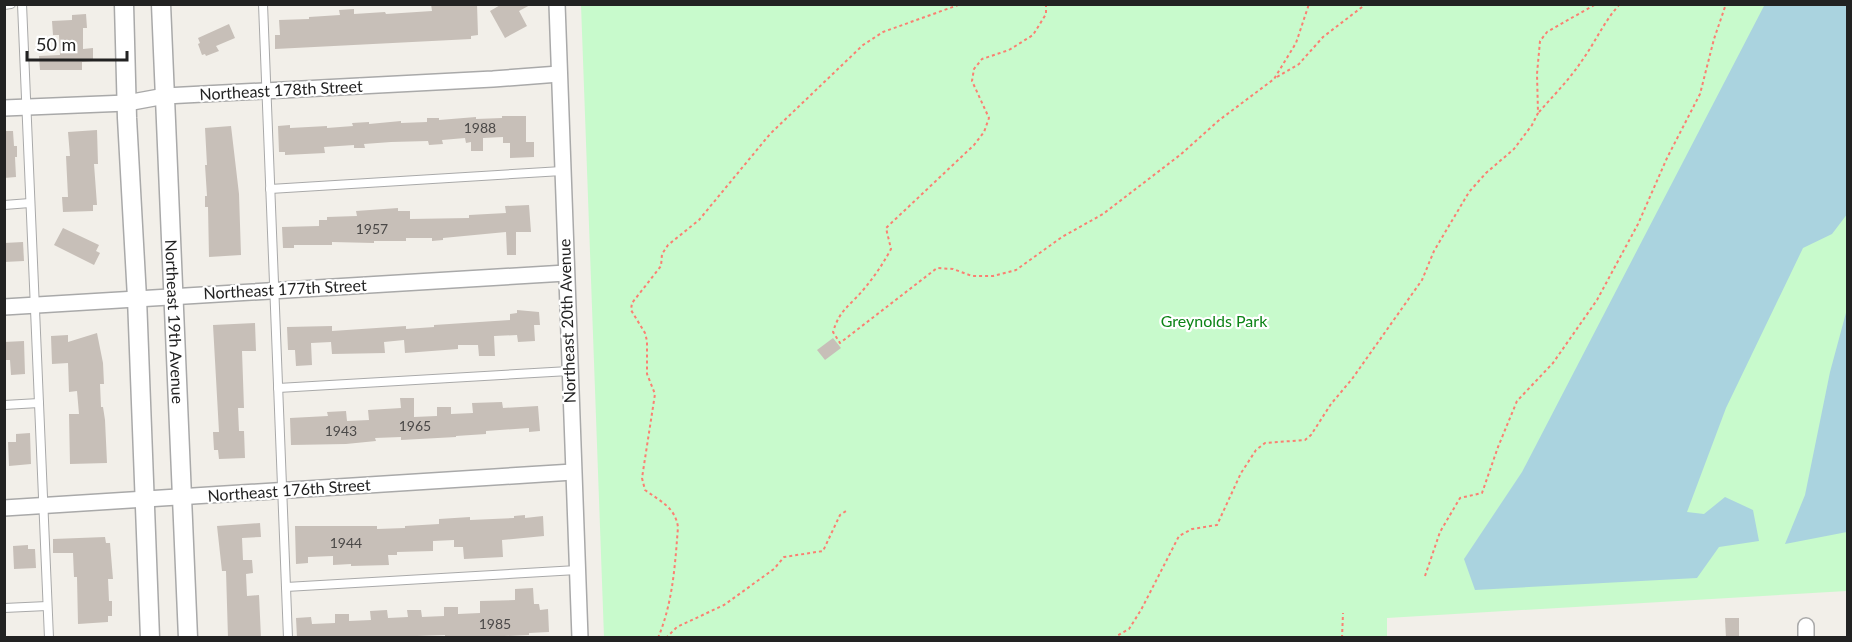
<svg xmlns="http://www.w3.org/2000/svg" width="1852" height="642" viewBox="0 0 1852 642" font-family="Lato,sans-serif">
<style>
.park{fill:#c8facc}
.water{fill:#aad3df}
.building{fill:#c7bfb8}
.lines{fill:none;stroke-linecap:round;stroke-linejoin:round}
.service-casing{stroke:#a9a9a9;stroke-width:10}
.minor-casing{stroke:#a9a9a9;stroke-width:18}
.tertiary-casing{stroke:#a9a9a9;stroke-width:21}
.path{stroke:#fa8072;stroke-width:2;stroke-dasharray:3 3;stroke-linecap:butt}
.service{stroke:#fff;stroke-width:8}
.minor{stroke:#fff;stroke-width:15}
.tertiary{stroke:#fff;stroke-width:18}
.labels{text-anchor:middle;stroke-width:4.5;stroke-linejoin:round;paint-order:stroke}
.number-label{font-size:14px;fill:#4b4948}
.street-label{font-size:16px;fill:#222;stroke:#fff}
.park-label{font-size:16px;fill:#0c8416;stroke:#fff}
</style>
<rect width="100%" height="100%" fill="#f2efe9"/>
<!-- park -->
<path class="park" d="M581,5h1266v586l-460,27v20l-783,-1z"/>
<!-- water -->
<g class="water">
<path d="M1765,4l82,1 1,208 -16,21 -29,14 -77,160 -39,104 17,2 21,-17 28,13 6,31 -40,6 -22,31 -222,12 -11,-31 58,-87z"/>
<path d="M1847,309v223l-62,12 20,-49 25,-123z"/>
</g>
<!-- building -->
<g class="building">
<path d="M431,4h46l1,31 -7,1v3l-196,10v-14h5l-1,-15 30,-1v-2l31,-2 -1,-5 15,-1v5l31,-2 1,2 46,-3z"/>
<path d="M502,4h30l-13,7 8,15 -22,12 -15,-27z"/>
<path d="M86,14l1,14h-4v21l10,-1v13l-11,1v8h-42l-1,-14 21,-1 -1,-20h-6l-1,-14 20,-1v-5z"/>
<path d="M229,24l6,14 -19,8 3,5 -13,5 -1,-2 -3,1 -4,-11 2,-1 -2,-5z"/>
<path d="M502,116h24v26h8v15l-24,1v-15h-7v-6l-20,1v13h-12v-9l-5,1 -1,-5 -23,2 1,4 -14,1 -1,-4 -37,1 -27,2 1,4h-11v-3l-30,2 1,6 -40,2v-3h-6l-1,-26 12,-1v3l37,-2v2l26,-2 -1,-3 17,-1v2l32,-3v2l26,-1v-4h12v2l37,-3v2l26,-1z"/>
<path d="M231,126l8,68 2,61 -32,2 -1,-50h-3v-11h2l-2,-31h2l-2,-37z"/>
<path d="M97,130l1,34h-4l3,41h-4v6l-30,1 -1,-15h6l-2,-41h4l-2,-24z"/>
<path d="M4,131h9l1,15h3v11h-2l1,20 -12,1z"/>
<path d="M529,205l2,27h-15v23h-9l-1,-23 -63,6v2l-11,1v-3h-26v3h-32v2l-42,-1v3h-38v3h-11l-1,-21 37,-1v-6h8v-3l30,-1 -1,-5 42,-3v3h12v8l59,-1v-3l37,-2 -1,-7z"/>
<path d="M63,228l36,17 -3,6 4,2 -6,12 -40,-20z"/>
<path d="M23,242l1,19 -20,1v-19z"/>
<path d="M517,310l22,2 1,13h-6l1,16 -17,1 -1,-7 -23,1 1,20h-16l-1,-11h-20v4l-53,4 -1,-13 -20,2 1,11 -53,1 -1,-12 -20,1 1,22 -16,1 -1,-16h-7l-1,-23 45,-1v5l74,-5v3l28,-2v-2l76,-5v-6l7,-1z"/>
<path d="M255,323l1,28h-14l2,57h-6l1,23h5l1,27 -26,1 -1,-9h-4l-1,-18h6l-6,-107z"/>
<path d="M97,333l6,30 1,21h-4l1,23h2l2,13 2,43 -37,1 -1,-50h10l-2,-23 -8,1 -1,-29 -16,1 -1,-28 17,-1v7z"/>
<path d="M833,338l8,10 -16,12 -8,-10z"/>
<path d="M24,341l1,33 -14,1 -1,-15h-6v-18z"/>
<path d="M400,398h14v19l23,-1v-9h14v7l22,-1 -1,-10 30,-1 1,6 35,-2 2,25 -11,1v-4l-43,3v3l-30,2v1l-55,3v-3l-26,1 1,3 -30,3 -55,1 -1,-27 38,-2 -1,-4 19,-1 1,10 22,-1 -1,-10 33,-2z"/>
<path d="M30,433l1,31 -22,2 -1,-24h8v-8z"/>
<path d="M525,515v3l18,-2 1,20 -42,4 1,17 -39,2 -1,-12h-9v-7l-21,1v10l-36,1v3h-9l1,10 -38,1v-2l-18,1v-9l-25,1v6l-12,1 -1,-38h82v3l28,-1v-2l34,-2v-5l31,-2v3l44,-2v-2z"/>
<path d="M260,523l1,14 -19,1 1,22h9l1,13 -7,1 1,22 12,-1 2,43h-33l-2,-67h-4l-5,-45z"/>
<path d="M105,537l1,6h4l3,36h-5l1,22h3v15h-4v6l-30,2 -1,-47h-3l-1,-24h-20v-14z"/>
<path d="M28,545v4h7l1,19 -22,1 -1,-23z"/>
<path d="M533,588l1,16h5l1,6 8,-1 1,23 -20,1v2l-48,2 -36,1v-3l-28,1v2h-120l-1,-20 15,-1 1,7 23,-1v-9h14v7l22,-1 -1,-9 17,-1 1,8 20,-1 -1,-7h14l1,7 22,-1v-9h14v7l22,-1v-12l35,-1v-11z"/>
<path d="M1725,618h14v20h-13z"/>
</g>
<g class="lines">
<!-- service casing -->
<g class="service-casing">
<g id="service">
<path d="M22,4l27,634"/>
<path d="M263,4l25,634"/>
<path d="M4,5l7,-1"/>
<path d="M270,189l292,-18"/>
<path d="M4,205l26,-2"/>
<path d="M278,388l291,-17"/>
<path d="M4,405l35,-2"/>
<path d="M286,587l291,-17"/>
<path d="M4,608l43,-2"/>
</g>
</g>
<!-- minor casing -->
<g class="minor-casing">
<g id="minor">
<path d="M557,4l23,634"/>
<path d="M4,108l123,-5 38,-7 328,-17 66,-5"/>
<path d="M4,307l562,-34"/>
<path d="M4,508l569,-36"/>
<path d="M1806,638v-12"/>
</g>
</g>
<!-- tertiary casing -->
<g class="tertiary-casing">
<g id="tertiary">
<path d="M124,4l3,114 10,180 13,340"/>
<path id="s1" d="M161,4l27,634"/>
</g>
</g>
<!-- path -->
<g class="path">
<path d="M1046,4v10l-13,21 -24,15 -27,9 -8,10 -2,12 17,37 -5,14 -10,13 -88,83 5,21c-8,15 -17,28 -27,40 -15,18 -24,20 -31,43l7,11 97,-75 16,1 19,7h21l23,-6 46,-33 41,-23 77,-59 38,-34 56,-42 22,-36 13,-39"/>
<path d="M1277,77l22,-13 24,-27 43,-33"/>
<path d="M1539,112c14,-16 30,-32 42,-50 14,-19 23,-41 39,-58"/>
<path d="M1425,576l15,-44 20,-34 22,-5 16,-46 19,-46 36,-38 44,-63 41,-76 29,-66 33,-64 14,-55 12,-35"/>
<path d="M658,638c15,-36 17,-73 20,-111 -3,-20 -18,-26 -33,-37l-3,-12 13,-84 -8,-20v-33l-2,-8 -14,-23 1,-7 29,-37 1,-12 6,-9 31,-25 71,-86 93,-89 20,-13 78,-28"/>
<path d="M666,638l11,-11 47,-22 50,-36 10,-12 39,-6 17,-36 6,-4"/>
<path d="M1113,638l16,-9 12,-19 38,-74 13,-7 25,-4 24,-52 15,-23 9,-7 40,-3 6,-5 20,-31 21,-25 70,-99 12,-29 35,-59 17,-19 28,-24 18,-24 6,-12 -1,-39 3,-33 7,-9 49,-28"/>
<path d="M1342,638l1,-25"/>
</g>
<!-- service -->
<use href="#service" class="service"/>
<!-- minor -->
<use href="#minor" class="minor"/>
<!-- tertiary -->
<use href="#tertiary" class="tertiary"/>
</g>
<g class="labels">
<!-- number labels -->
<g class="number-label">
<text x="480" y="133">1988</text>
<text x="372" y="234">1957</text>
<text x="415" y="431">1965</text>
<text x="341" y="436">1943</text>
<text x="346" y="548">1944</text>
<text x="495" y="629">1985</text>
</g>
<!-- street labels -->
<g class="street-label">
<text transform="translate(281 90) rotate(-3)" y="6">Northeast 178th Street</text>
<text transform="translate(285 289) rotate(-3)" y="6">Northeast 177th Street</text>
<text dy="6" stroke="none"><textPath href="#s1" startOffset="318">Northeast 19th Avenue</textPath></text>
<text transform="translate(567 321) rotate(-92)" y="6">Northeast 20th Avenue</text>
<text transform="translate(289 490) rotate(-4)" y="6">Northeast 176th Street</text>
</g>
<!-- park labels -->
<g class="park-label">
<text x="1214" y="327">Greynolds Park</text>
</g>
</g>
<!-- border -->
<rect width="1852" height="642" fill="none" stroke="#222222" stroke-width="12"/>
<!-- scale -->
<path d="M27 51v9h100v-9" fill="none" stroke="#222222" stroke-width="3"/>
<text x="36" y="51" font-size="18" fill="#222222" stroke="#ffffff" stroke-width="4.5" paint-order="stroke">50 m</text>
</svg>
